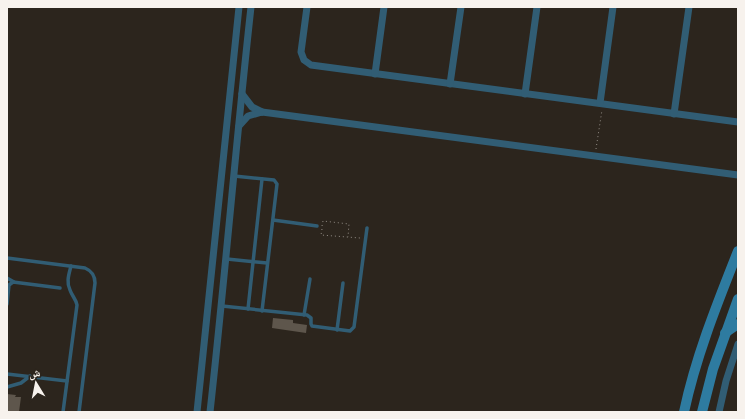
<svg xmlns="http://www.w3.org/2000/svg" width="745" height="419" viewBox="0 0 745 419" font-family="Helvetica,'Noto Naskh Arabic',sans-serif">
<style>
.building{fill:#5e564c}
.lines{fill:none;stroke-linecap:round;stroke-linejoin:round}
.path{stroke:#948e87;stroke-width:1;stroke-dasharray:1 3;stroke-linecap:butt}
.lane{stroke:#315d74;stroke-width:3.5}
.street{stroke:#315d74;stroke-width:7}
.secondary{stroke:#2e7ba0;stroke-width:10}
</style>
<rect width="100%" height="100%" fill="#2c251d"/>
<!-- building -->
<g class="building">
<path d="M273,318l20,2v3l14,2 -1,8 -34,-5z"/>
<path d="M7,394l9,1 -1,2h6l-2,15h-12z"/>
</g>
<g class="lines">
<!-- path -->
<g class="path">
<path d="M596,149l6,-39"/>
<path d="M322,226l1,-5 26,3 -1,13"/>
<path d="M322,229l-1,6 39,3"/>
</g>
<!-- lane -->
<g class="lane">
<path d="M234,176l40,4 3,4 -15,127"/>
<path d="M273,220l44,6"/>
<path d="M7,258l78,10c7,3 10,8 10,15l-16,129"/>
<path d="M227,259l40,4"/>
<path d="M7,278l7,4"/>
<path d="M7,304l2,-19 4,-3 47,6"/>
<path d="M222,306l85,9 4,3v6l1,2 38,5 4,-4 13,-99"/>
<path d="M248,309l14,-130"/>
<path d="M304,315l6,-36"/>
<path d="M337,330l6,-47"/>
<path d="M7,374l60,7"/>
<path d="M7,387l14,-4 9,-7"/>
<path d="M63,412l14,-107c-1,-6 -5,-9 -7,-15 -4,-8 -1,-16 1,-24"/>
</g>
<!-- street -->
<g class="street">
<path d="M307,7l-6,45 3,8 7,5 427,57"/>
<path d="M375,74l9,-67"/>
<path d="M450,84l11,-77"/>
<path d="M242,94l10,13 10,5"/>
<path d="M525,94l12,-87"/>
<path d="M600,103l13,-96"/>
<path d="M674,114l15,-107"/>
<path d="M239,126l9,-10 14,-4 476,63"/>
<path d="M197,412l42,-405"/>
<path d="M210,412c15,-135 26,-270 41,-405"/>
<path d="M719,412l7,-31 12,-37"/>
</g>
<!-- secondary -->
<g class="secondary">
<path d="M725,333l13,-9"/>
<path d="M684,412c12,-56 33,-108 54,-161"/>
<path d="M702,412l11,-43 25,-70"/>
</g>
</g>
<!-- border -->
<rect width="745" height="419" fill="none" stroke="#f7f2ed" stroke-width="16"/>
<!-- north arrow -->
<g transform="translate(36 383) rotate(350)" stroke="#2c251d" stroke-width="3" paint-order="stroke">
<path d="M0-3L7 15L0 10L-7 15Z" fill="#f7f2ed"/>
<text y="-6" font-size="11" font-weight="bold" text-anchor="middle" fill="#f7f2ed">ش</text>
</g>
</svg>
